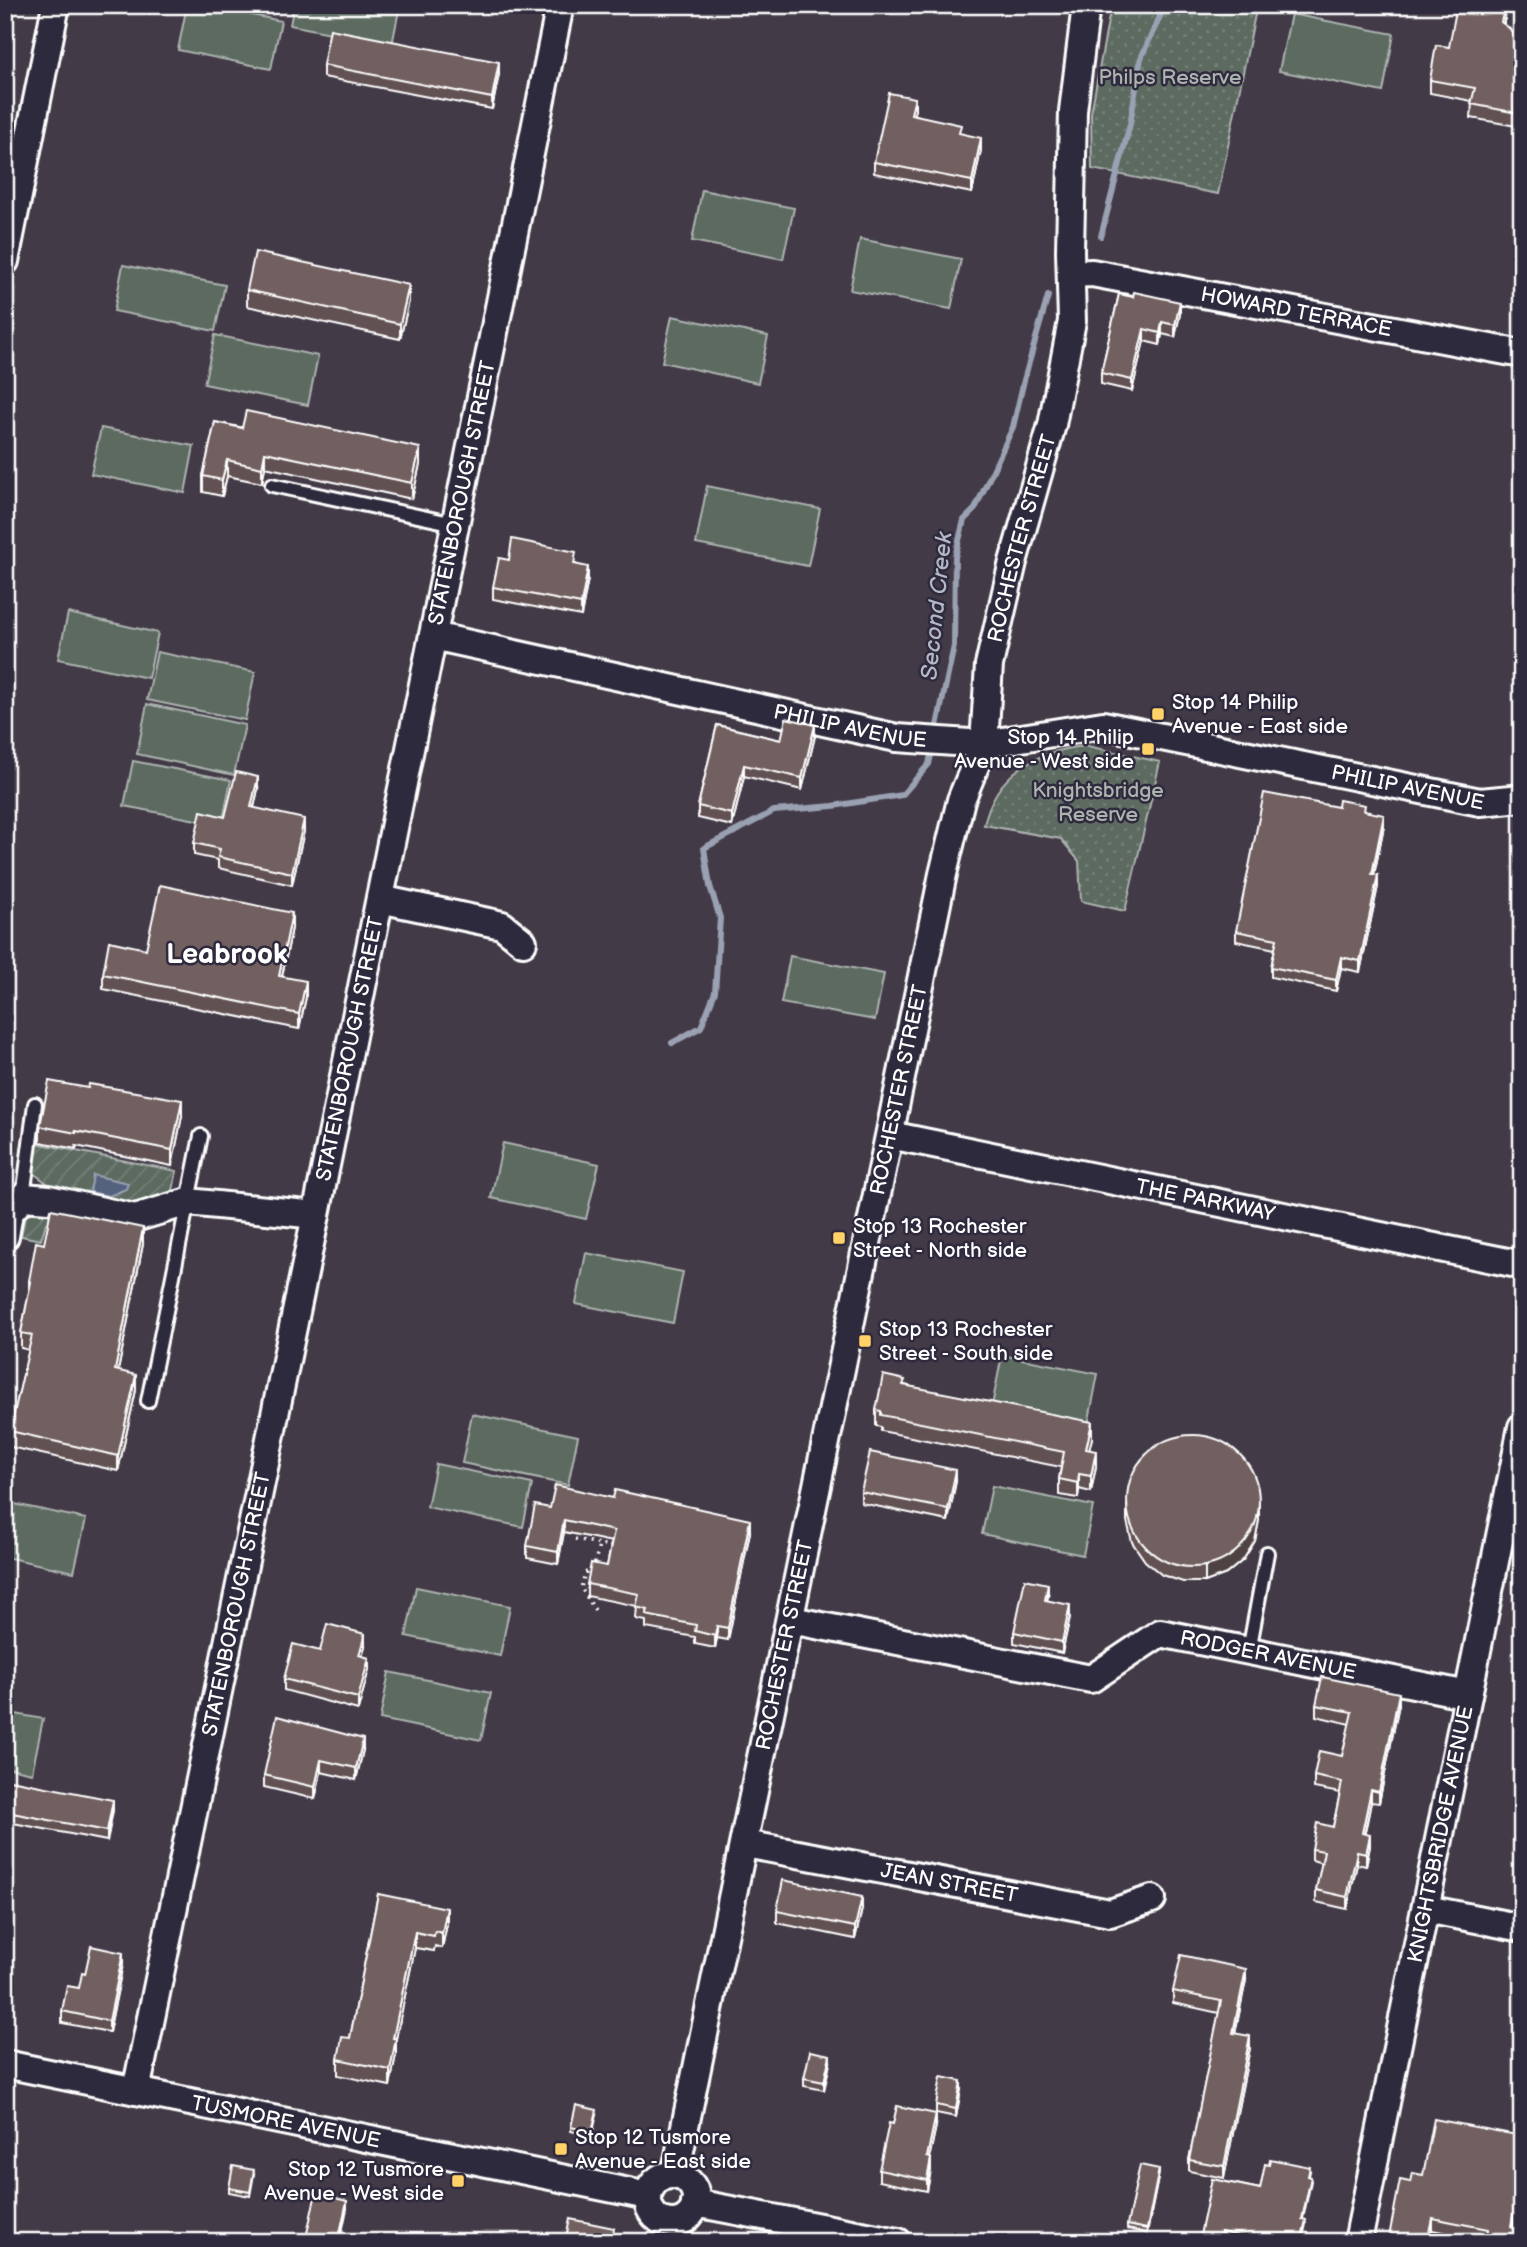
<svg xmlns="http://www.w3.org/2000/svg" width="1527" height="2247" viewBox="0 0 1527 2247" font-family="'Balsamiq Sans',sans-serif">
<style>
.grass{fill:#5b6a61;stroke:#adb4b0;stroke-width:2}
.park{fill:url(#park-dots);stroke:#adb4b0;stroke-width:2}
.garden{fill:url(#garden-furrows);stroke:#adb4b0;stroke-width:2}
.water{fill:#55627e;stroke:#99a1b2;stroke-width:2}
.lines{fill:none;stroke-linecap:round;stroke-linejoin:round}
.stream{stroke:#99a1b2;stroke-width:6}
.lane-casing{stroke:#fff;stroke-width:18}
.street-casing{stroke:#fff;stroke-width:32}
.path{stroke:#fff;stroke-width:3.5;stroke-dasharray:2 5;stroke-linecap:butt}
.lane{stroke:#2f2a3d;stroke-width:12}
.street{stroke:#2f2a3d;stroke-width:26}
.wall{fill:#625152;stroke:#fff;stroke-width:2}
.shaded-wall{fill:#504242;stroke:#fff;stroke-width:2}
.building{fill:#725e5f;stroke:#fff;stroke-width:2}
.poi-dot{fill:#ffd166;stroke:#2f2a3d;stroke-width:2.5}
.labels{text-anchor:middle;stroke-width:5;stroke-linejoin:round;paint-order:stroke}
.park-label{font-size:21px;fill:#adb4b0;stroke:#2f2a3d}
.street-label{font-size:21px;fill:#fff;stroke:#2f2a3d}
.poi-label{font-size:21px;fill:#fff;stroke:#2f2a3d;text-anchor:start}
.water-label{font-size:23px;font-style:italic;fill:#b2b8c5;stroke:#2f2a3d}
.district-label{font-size:28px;font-weight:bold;fill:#fff;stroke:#2f2a3d}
</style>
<defs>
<pattern id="park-dots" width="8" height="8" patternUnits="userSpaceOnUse" patternTransform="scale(1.75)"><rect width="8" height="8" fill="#5b6a61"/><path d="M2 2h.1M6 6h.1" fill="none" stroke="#748079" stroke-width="1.8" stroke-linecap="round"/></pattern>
<pattern id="garden-furrows" width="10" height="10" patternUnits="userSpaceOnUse" patternTransform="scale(1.75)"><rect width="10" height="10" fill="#5b6a61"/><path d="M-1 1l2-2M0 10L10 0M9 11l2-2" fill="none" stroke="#748079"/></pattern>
</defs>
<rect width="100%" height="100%" fill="#433a47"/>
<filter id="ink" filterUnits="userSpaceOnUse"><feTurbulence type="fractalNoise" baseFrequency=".0143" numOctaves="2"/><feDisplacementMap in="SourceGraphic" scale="14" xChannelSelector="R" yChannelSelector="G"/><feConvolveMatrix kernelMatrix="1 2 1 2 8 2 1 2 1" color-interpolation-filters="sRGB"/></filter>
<g filter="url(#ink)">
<!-- grass -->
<g class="grass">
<path d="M187,5h18l76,16 -10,48 -93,-19z"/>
<path d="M294,5h106l-8,40 -102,-20z"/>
<path d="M1291,14l103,20 -11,58 -104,-21z"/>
<path d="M702,190l92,18 -11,51 -91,-18z"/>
<path d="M860,239l101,20 -10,50 -101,-19z"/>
<path d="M123,265l102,20 -10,46 -101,-20z"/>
<path d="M672,316l96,20 -10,47 -96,-21z"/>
<path d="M215,335l103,21 -10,49 -104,-21z"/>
<path d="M101,428l93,18 -9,47 -94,-19z"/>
<path d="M707,486l113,23 -12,57 -112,-22z"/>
<path d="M68,613l90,20 -10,45 -90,-19z"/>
<path d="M157,652l98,20 -10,48 -98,-20z"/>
<path d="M147,704l98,21 -11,50 -97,-21z"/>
<path d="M133,761l98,19 -9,45 -98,-19z"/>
<path d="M790,956l94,18 -9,46 -94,-17z"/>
<path d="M503,1143l96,21 -13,55 -95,-21z"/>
<path d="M586,1253l97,19 -10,51 -97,-19z"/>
<path d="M1002,1355l96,19 -11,56 -96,-19z"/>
<path d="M472,1414l106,22 -10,49 -106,-22z"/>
<path d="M436,1464l96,20 -9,43 -96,-20z"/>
<path d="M992,1486l101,20 -10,49 -101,-21z"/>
<path d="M5,1502l81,17 -12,53 -69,-15z"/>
<path d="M416,1587l94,19 -10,50 -94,-20z"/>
<path d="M389,1672l102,21 -10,47 -101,-21z"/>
<path d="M5,1712l38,7 -11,54 -27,-6z"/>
</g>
<!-- park -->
<g class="park">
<path d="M1111,5h146l-39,189 -126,-25 -1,-56z"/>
<path d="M1087,746l73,16 -35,149 -44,-10 -2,-40 -18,-22 -77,-14c11,-52 53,-75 103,-79z"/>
</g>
<!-- garden -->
<g class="garden">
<path d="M36,1143l141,28 -5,24 -37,14 -72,-14 -31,-23z"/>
<path d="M33,1211l17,4 8,6 -1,3 -11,-1 -5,17 -20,-4 4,-19z"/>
</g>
<!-- water -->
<path class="water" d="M93,1175l35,8 -2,6 -17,7 -19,-4z"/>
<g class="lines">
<!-- stream -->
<g class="stream">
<path d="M1101,236l29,-112 11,-66 20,-44 1,-9"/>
<path d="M935,735l19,-89 1,-89 9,-37 11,-11 38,-82 11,-47 24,-84"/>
<path d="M672,1043l29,-16 14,-35 5,-74 -10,-32 -6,-38 70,-37 59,-5 69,-11 27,-31 4,-18"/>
</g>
<!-- lane casing -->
<g class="lane-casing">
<g id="lane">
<path d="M272,485l183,39"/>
<path d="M23,1197l12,-93"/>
<path d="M148,1401l53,-265"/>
<path d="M1249,1651l18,-98"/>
</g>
</g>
<!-- street casing -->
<g class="street-casing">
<g id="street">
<path d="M5,261l51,-256"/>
<path id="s1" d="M1071,274l21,-1 430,81"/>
<path id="s2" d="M433,636l464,102 87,6 119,-19 377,77 42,-4"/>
<path d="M380,899l122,26 21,17"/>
<path id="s3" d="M890,1135l632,130"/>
<path d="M5,1236l4,-23 14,-16 26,2 86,19 53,-16 128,13"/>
<path id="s4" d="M791,1620l300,59 69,-46 308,62"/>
<path id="s5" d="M745,1844l365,69 42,-14"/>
<path d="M1426,1909l96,19"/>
<path id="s6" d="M5,2064l643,132"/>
<path id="s7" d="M136,2091l180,-876 244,-1210"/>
<path id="s8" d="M675,2175l268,-1301 18,-74 23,-56 5,-79 24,-103 39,-137 20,-104 -2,-70 3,-140 13,-106"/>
<circle cx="672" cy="2199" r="24"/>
<path d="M695,2203l203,39"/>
<path id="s9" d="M1358,2242l164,-815"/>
</g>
</g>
<!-- path -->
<g class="path">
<path d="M5,1294l7,-36"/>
<path d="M575,1539l39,8"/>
<path d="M595,1610l-14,-22 4,-15 9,-6 5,-22"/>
</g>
<!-- lane -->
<use href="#lane" class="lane"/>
<!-- street -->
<use href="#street" class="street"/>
</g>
<!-- wall -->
<g class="wall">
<path d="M1507,5l-3,19 18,22v81l-51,-9 1,-17 -42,-8v-13l19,-33z"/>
<path d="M323,65l176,9 -7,35 -169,-32z"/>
<path d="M915,110l-1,4 47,20 20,16 -9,43 -98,-20v-11z"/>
<path d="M247,290l162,11 -9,38 -153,-33z"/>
<path d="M1119,294l61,20 -5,23 -13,-3 -2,11 -16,-4 -12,50 -31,-7v-11z"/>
<path d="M215,422l205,42 -8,35 -147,-32 -3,16 -35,-7 -5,20 -19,-4v-16z"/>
<path d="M509,560l67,4 12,15 -7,37 -88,-17v-12z"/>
<path d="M717,725l64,15 34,-4 -13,54 -58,-14 -12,50 -34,-8v-12z"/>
<path d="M258,789l-4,19 50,23 -12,54 -74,-17v-8l-24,-5v-12z"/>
<path d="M1338,807l27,4 19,15 -10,48 4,12 -18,86 -19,-4 -5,23 -65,-14v-10l4,-18 -39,-8v-10z"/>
<path d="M292,928l-10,48 24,21 -7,32 -196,-40v-15l43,-25z"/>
<path d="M88,1088l94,28 -10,50 -96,-20v3l-36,-7v-16z"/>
<path d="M44,1244h99l-25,127 18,19 -18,81 -108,-24v-16l19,-81 -8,-2v-15l8,-41v-11z"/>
<path d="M905,1385l187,53 -3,11 7,17 -5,26 -12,-3 -1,9 -19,-3v-16l2,-12 -180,-36v-4l-5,-1v-16z"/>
<path d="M956,1481l-8,40 -87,-18v-11z"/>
<path d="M1127,1505l132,15 -4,21 -12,19 -17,14 -21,8h-22l-21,-7 -17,-14 -13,-19 -5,-21z"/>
<path d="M550,1508l200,24 -22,108 -11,-2 -2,10 -20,-4v-7l-49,-9v-7l-10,-2 1,-13 -50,-10v-12l20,-18 5,-24 -48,-10 -6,32 -31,-6v-12z"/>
<path d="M1048,1596l-1,4 23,17 -8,36 -48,-10v-11z"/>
<path d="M365,1646l-3,10 7,13 -11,41 -74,-20v-11l36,-28z"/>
<path d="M1399,1704l-20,99 -8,-1 -6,31 5,13 -4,20 -9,-2 -10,45 -31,-7v-12l6,-27 -10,-3v-11l21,-22 7,-34 -26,-5v-12l28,-20 8,-32 -34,-8v-11z"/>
<path d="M363,1750l-7,30 -35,-8 -6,27 -51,-12v-12z"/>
<path d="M5,1779l108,31 -6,31 -94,-18v24l-8,-1z"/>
<path d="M378,1894l69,30 -5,24 -7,-2 -1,5 -19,-3 -19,90v16l-6,32 -52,-11v-16l12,-21z"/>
<path d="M862,1909l-7,30 -78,-16v-12z"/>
<path d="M123,1964l-14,68 -47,-9v-12l17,-23 6,-14z"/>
<path d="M1246,1980l-11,53 15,15 -26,130 -35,-7v-11l30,-147 -46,-10v-12z"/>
<path d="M830,2063l-6,27 -20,-4v-8z"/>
<path d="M961,2089l-5,28 -20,-4v-8z"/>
<path d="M597,2114l-5,22 -21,-5v-4z"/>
<path d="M936,2126l-7,32 2,12 -4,21 -48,-10v-11z"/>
<path d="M1522,2136v60l-3,-1 -33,46 -54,-11 -3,12h-41l35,-67z"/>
<path d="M1310,2171l-1,5 2,5 -8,38 3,5 -4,18h-55l-26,-6 -1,6h-21l13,-63 48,10z"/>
<path d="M1159,2173l-12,60 -20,-4v-4z"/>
<path d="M254,2174l-4,22 -21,-4v-4z"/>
</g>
<!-- shaded-wall -->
<g class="shaded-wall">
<path d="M1505,5h2l-6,30v-13z"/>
<path d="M499,62v12l-7,35v-11z"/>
<path d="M915,98v12l-4,15v-11z"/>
<path d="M981,138v12l-9,43v-12z"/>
<path d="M409,285v16l-9,38v-15z"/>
<path d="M1180,302v12l-5,23v-12z"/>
<path d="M1162,322v12l-2,11v-12z"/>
<path d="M1144,329v12l-12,50v-11z"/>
<path d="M420,448v16l-8,35v-16z"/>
<path d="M265,452v15l-3,16v-15z"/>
<path d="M227,460v16l-5,20v-16z"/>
<path d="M588,567v12l-7,37v-12z"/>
<path d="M815,725v11l-13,54v-12z"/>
<path d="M744,765v11l-12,50v-12z"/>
<path d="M258,777v12l-7,30v-12z"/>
<path d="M1384,815v11l-12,59v-11z"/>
<path d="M304,819v12l-12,54v-12z"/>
<path d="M1378,875v11l-18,86v-11z"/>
<path d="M292,913v15l-13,63v-15z"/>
<path d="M1341,957v11l-5,23v-11z"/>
<path d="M306,981v16l-7,32v-15z"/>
<path d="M182,1100v16l-10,50v-16z"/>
<path d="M143,1228v16l-28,142v-16z"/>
<path d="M136,1375v15l-18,81v-15z"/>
<path d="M1092,1422v16l-6,26v-15z"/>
<path d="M1096,1451v15l-5,26v-16z"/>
<path d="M956,1470v11l-8,40v-12z"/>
<path d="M1079,1474v15l-1,9v-15z"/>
<path d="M1259,1505v15l-4,21 -12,19 -17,14 -21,8v-16z"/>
<path d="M564,1520v12l-6,32v-12z"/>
<path d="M750,1520v12l-22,108v-12z"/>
<path d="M1048,1584v12l-3,16v-12z"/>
<path d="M1070,1605v12l-8,36v-11z"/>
<path d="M717,1626v12l-2,10v-12z"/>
<path d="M365,1634v12l-6,21v-12z"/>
<path d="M369,1658v11l-11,41v-12z"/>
<path d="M1399,1693v11l-20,99v-11z"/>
<path d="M363,1739v11l-7,30v-12z"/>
<path d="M321,1760v12l-6,27v-12z"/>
<path d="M1371,1790v12l-9,43v-12z"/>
<path d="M113,1800v10l-6,31v-10z"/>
<path d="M1370,1835v11l-4,20v-12z"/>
<path d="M1357,1852v12l-10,45v-12z"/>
<path d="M862,1897v12l-7,30v-12z"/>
<path d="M447,1908v16l-5,24v-15z"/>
<path d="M415,1932v16l-22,105v-15z"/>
<path d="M123,1953v11l-14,68v-11z"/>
<path d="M1246,1969v11l-13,64v-11z"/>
<path d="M1250,2036v12l-26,130v-12z"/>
<path d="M396,2038v16l-6,32v-16z"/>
<path d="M830,2055v8l-6,27v-8z"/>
<path d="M961,2081v8l-5,28v-8z"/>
<path d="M936,2114v12l-9,43v-12z"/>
<path d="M931,2158v12l-4,21v-11z"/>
<path d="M1159,2169v4l-12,60v-4z"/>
<path d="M1519,2184v11l-8,43v-12z"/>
<path d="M347,2201v8l-7,33h-2z"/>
<path d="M1432,2218v12l-3,12h-2z"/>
</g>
<!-- building -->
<g class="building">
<path d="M1457,5h48l-4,17 8,6 13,18v68l-51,-10 4,-16 -45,-8 6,-35 13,2z"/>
<path d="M330,29l169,33 -7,36 -169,-33z"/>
<path d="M889,93l26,5 -4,16 50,11 -2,8 22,5 -9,43 -98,-19z"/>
<path d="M255,252l154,33 -9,39 -153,-34z"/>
<path d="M1134,292l46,10 -5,23 -13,-3 -2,11 -16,-4 -12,51 -31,-7 18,-79 14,3z"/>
<path d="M246,411l174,37 -8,35 -147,-31 -3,16 -35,-8 -5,20 -19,-4 12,-54 27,6z"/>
<path d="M512,539l64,13 -2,12 14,3 -7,37 -88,-17 6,-29 10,2z"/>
<path d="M786,718l29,7 -13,53 -58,-13 -12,49 -34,-8 19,-81 64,15z"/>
<path d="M236,772l22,5 -7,30 53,12 -12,54 -74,-16 2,-8 -26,-6 7,-32 24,6z"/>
<path d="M1264,793l74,14 1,-7 26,5 -1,6 20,4 -12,59 6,1 -18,86 -19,-4 -5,23 -65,-13 6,-28 -41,-8z"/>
<path d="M160,885l132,28 -13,63 27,5 -7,33 -196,-40 6,-33 37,8z"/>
<path d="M49,1081l39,7 1,-4 93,16 -10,50 -96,-19v2l-36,-7z"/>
<path d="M51,1209l92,19 -28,142 21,5 -18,81 -108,-25 22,-96 -11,-2 10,-51 -2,-1 7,-39 8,2z"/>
<path d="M883,1375l22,5 -2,5 189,37 -6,27 10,2 -5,25 -12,-2 -1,9 -19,-4 5,-27 -183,-37v-4l-5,-1z"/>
<circle cx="1193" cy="1501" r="66"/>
<path d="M870,1452l86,18 -8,39 -87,-17z"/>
<path d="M555,1485l58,13 2,-8 135,30 -22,108 -11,-2 -2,10 -20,-5 1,-6 -50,-10 2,-5 -12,-3 3,-13 -52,-10 4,-21 16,3 7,-35 -50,-11 -6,32 -31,-6 8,-41 15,3z"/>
<path d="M1025,1579l23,5 -3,16 25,5 -8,37 -48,-10z"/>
<path d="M327,1624l38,10 -6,21 10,3 -11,40 -74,-19 9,-35 27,7z"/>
<path d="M1322,1677l77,16 -20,99 -8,-2 -9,43 8,2 -4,19 -9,-2 -10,45 -31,-7 8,-39 -12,-2 5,-26 16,4 9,-45 -28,-6 5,-25 23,5 10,-44 -36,-7z"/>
<path d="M277,1716l86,23 -7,29 -35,-8 -6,27 -51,-12z"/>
<path d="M5,1779l108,21 -6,31 -95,-18 1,24 -8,-2z"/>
<path d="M783,1880l79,17 -7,30 -78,-16z"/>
<path d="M378,1894l69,14 -5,25 -7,-2 -1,5 -19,-4 -22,106h3l-6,32 -52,-11 4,-22 8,1z"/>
<path d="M91,1946l32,7 -14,68 -47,-10 5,-25 12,2 3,-15 3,1z"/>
<path d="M1181,1955l65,14 -13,64 17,3 -26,130 -35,-6 32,-159 -48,-10z"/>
<path d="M810,2051l20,4 -6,27 -20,-4z"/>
<path d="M941,2077l20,4 -5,28 -20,-4z"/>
<path d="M576,2105l21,5 -5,22 -21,-5z"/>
<path d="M897,2106l39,8 -9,43 4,1 -4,22 -48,-10 10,-47 4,1z"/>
<path d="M1434,2119l88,17v48h-3l-8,42 11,3v13h-36l2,-13 -56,-11 -5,24h-39l12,-62 10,2 2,-9 11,2z"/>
<path d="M1270,2159l40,8 -2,9 3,1 -9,42 4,1 -5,22h-35l-45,-10 -2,10h-12l-8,-2 13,-61 48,10 5,-25 4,1z"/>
<path d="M1140,2165l19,4 -12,60 -20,-4z"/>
<path d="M233,2166l21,4 -4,22 -21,-4z"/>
<path d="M316,2193l31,8 -9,41h-33z"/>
<path d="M570,2219l44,9 -2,14h-47z"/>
</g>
</g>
<!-- markers -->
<g class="poi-dot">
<rect x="1151" y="707" width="14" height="14" rx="3.5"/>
<rect x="1141" y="742" width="14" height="14" rx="3.5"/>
<rect x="832" y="1231" width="14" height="14" rx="3.5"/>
<rect x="858" y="1334" width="14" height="14" rx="3.5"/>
<rect x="554" y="2142" width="14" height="14" rx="3.5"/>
<rect x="451" y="2174" width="14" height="14" rx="3.5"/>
</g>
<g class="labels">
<!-- park labels -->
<g class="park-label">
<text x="1170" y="84">Philps Reserve</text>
<text x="1098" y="797">Knightsbridge<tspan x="1098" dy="24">Reserve</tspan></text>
</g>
<!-- street labels -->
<g class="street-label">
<text dy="7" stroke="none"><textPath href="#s1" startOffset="229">HOWARD TERRACE</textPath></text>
<text dy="7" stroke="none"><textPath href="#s7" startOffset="1631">STATENBOROUGH STREET</textPath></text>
<text dy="7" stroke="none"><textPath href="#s8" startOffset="1675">ROCHESTER STREET</textPath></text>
<text dy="7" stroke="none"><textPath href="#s2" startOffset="427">PHILIP AVENUE</textPath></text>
<text dy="7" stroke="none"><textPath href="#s2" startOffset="994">PHILIP AVENUE</textPath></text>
<text dy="7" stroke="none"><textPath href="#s7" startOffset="1064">STATENBOROUGH STREET</textPath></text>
<text dy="7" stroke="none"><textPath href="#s8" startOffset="1108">ROCHESTER STREET</textPath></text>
<text dy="7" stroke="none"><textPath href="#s3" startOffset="322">THE PARKWAY</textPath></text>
<text dy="7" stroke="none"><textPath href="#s7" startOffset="497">STATENBOROUGH STREET</textPath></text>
<text dy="7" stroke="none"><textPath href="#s8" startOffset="541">ROCHESTER STREET</textPath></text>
<text dy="7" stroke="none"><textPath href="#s4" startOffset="499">RODGER AVENUE</textPath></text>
<text dy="7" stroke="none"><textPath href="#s9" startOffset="416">KNIGHTSBRIDGE AVENUE</textPath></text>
<text dy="7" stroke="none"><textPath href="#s5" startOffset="208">JEAN STREET</textPath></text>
<text dy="7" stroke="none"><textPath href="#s6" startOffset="287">TUSMORE AVENUE</textPath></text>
</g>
<!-- poi labels -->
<g class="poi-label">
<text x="1172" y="709">Stop 14 Philip<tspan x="1172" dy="24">Avenue - East side</tspan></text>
<text x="1134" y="744" text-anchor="end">Stop 14 Philip<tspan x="1134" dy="24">Avenue - West side</tspan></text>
<text x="853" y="1233">Stop 13 Rochester<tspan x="853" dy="24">Street - North side</tspan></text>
<text x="879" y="1336">Stop 13 Rochester<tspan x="879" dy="24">Street - South side</tspan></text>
<text x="575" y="2144">Stop 12 Tusmore<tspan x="575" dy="24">Avenue - East side</tspan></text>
<text x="444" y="2176" text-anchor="end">Stop 12 Tusmore<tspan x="444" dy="24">Avenue - West side</tspan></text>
</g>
<!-- water labels -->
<g class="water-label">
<text transform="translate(936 606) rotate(-84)" y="8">Second Creek</text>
</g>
<!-- district labels -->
<g class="district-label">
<text x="227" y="963">Leabrook</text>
</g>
</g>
<!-- margin -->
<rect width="1527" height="2247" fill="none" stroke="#2f2a3d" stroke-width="28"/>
<rect x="14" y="14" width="1499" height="2219" fill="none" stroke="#fff" stroke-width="2.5" filter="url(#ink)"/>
</svg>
